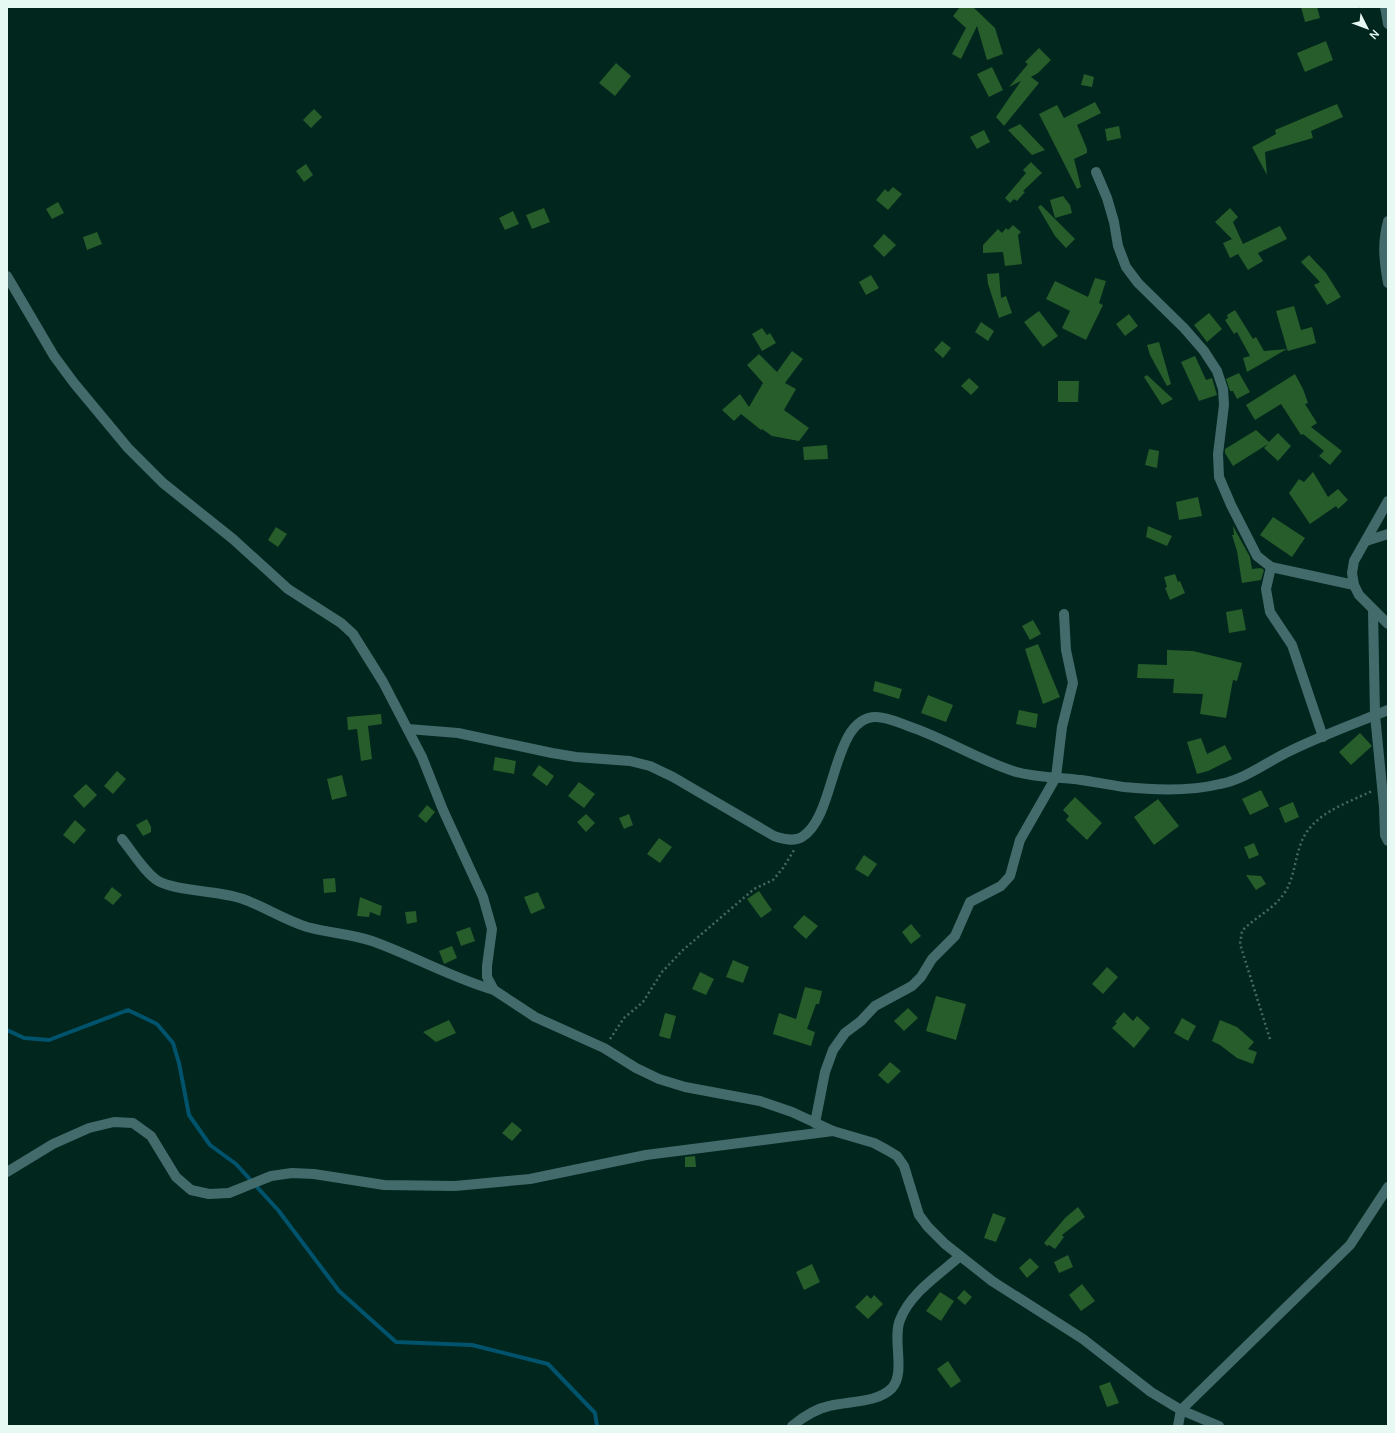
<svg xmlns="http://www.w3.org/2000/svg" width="1395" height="1433" viewBox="0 0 1395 1433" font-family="Manrope,sans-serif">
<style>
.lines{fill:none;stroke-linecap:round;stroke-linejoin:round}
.stream{stroke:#00536c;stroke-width:4}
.building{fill:#265d2a}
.path{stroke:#486860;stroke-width:2.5;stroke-dasharray:2 3;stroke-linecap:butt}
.street{stroke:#436b6c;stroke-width:10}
</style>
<rect width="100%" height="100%" fill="#00261d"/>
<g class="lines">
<!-- stream -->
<path class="stream" d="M7,1030l17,8 25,2 79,-30 29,14 16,19 6,20 10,52 21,30 26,19 42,46 61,81 57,51 76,3 76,19 47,49 2,13"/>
</g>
<!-- building -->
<g class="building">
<path d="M960,7h13l22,21 8,26 -16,6 -10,-34 -16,33 -9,-5 14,-26 -13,-12z"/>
<path d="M1301,7h16l3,11 -15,4z"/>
<path d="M1326,41l7,19 -28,12 -8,-19z"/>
<path d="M1039,48l12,12 -13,13 -7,4 8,6 -35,43 -8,-9 25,-36 -12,6 19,-23 -3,-2z"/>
<path d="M616,63l15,13 -16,20 -16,-13z"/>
<path d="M992,67l11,23 -14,7 -12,-23z"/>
<path d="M1084,74l10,3 -2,10 -11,-2z"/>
<path d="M1095,102l6,11 -24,12 10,24v4l-13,6 7,28 -4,2 -38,-75 18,-9 7,13z"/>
<path d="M1337,104l6,13 -32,14 2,7 -48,14 2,23 -15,-28 24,-13 -1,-4z"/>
<path d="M314,109l8,8 -11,11 -8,-8z"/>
<path d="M1020,124l25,26 -13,5 -24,-25z"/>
<path d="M1119,126l2,12 -14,3 -2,-12z"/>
<path d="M984,130l6,12 -13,7 -7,-12z"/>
<path d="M1031,162l11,11 -19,18 2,1 -8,9 -3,-2 -4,4 -5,-5 21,-25 -3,-3z"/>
<path d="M306,164l7,11 -9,7 -8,-11z"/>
<path d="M893,187l9,7 -14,16 -12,-10 9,-11 3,3z"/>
<path d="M1063,196l7,9 2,8 -17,5 -5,-18z"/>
<path d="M58,202l6,11 -12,6 -6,-10z"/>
<path d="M1041,205l34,34 -9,9 -11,-12 -17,-29z"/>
<path d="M544,208l6,14 -18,7 -6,-14z"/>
<path d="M1230,208l8,9 -5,5 10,22 37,-18 7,13 -29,14 5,8 -15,9 -10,-16 -8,4 -7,-15 9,-4 -17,-17z"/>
<path d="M513,211l6,13 -14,6 -6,-12z"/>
<path d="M1013,225l8,7 -3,3 4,29 -17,2 -2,-14 -20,1v-8l15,-16 4,4 4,-5 2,2z"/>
<path d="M97,232l5,12 -15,6 -4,-13z"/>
<path d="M884,234l12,11 -12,12 -11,-11z"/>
<path d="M1309,255l17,18 15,24 -14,8 -13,-20 6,-3 -19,-20z"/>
<path d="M999,273l2,25 5,-2 6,17 -13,5 -11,-34 -1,-10z"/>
<path d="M871,275l8,13 -13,7 -7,-13z"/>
<path d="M1095,278l11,3 -7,22 4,2 -17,35 -24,-12 8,-17 -24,-12 9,-18 33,16z"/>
<path d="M1294,306l7,24 11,-3 4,16 -28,8 -1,-2 -40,23 -4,-14 7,-2 -13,-24 -3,2 -9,-14 3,-2 -1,-3 8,-5 18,29 3,-2 8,14 23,-2 -11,-38z"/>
<path d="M1039,311l19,25 -15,11 -19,-25z"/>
<path d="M1209,313l13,16 -15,13 -13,-17z"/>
<path d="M1129,314l9,12 -13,10 -9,-12z"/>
<path d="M981,322l13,9 -6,10 -13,-9z"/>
<path d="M762,328l5,7 3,-2 6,10 -14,8 -10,-17z"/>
<path d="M942,341l9,7 -8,10 -9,-8z"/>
<path d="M1159,342l12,42 -4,2 -17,-31 -3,-10z"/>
<path d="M792,351l11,8 -18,24 11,6 -12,21 25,18 -10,13 -27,-5 -10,-7 -1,1 -20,-16 -7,7 -12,-11 18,-16 9,13 14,-24 -16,-18 12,-11 18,18z"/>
<path d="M1195,356l11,24 6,-2 5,17 -18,6 -18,-39z"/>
<path d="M1239,373l11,19 -13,7 -4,-8h-3l-4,-12z"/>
<path d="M1295,374l8,15 5,14 -3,1 12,19 -6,4 31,24 -12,14 -11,-9 5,-5 -21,-17 -2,1 -20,-31 -26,16 -9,-15z"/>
<path d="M1147,375l26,24 -11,6 -18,-28z"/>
<path d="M969,378l10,9 -8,8 -10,-9z"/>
<path d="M1058,381h21l-1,21h-20z"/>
<path d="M1256,430l13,12 9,-9 13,13 -13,15 -14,-13 4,-4 -35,22 -8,-13v-4z"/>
<path d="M827,445l1,14 -24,1 -1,-13z"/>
<path d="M1149,449l10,2 -2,17 -12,-3z"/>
<path d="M1313,472l15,25 10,-8 10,11 -10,9 -2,-3 -26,18 -21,-31 10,-14 5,3z"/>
<path d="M1198,497l4,19 -23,4 -3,-18z"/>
<path d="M1273,517l32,21 -13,19 -32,-22z"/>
<path d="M1148,526l24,10 -5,10 -21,-9z"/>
<path d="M1233,526l17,31 2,12 9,-1 3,2 -3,10 -19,3 -5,-32 -5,-16h2z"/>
<path d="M276,527l11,7 -9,13 -10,-7z"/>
<path d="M1175,574l3,8 2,-1 5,12 -15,7 -5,-12 2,-1 -3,-10z"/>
<path d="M1242,609l4,21 -17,3 -3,-21z"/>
<path d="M1033,620l8,14 -11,6 -8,-14z"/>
<path d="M1038,644l22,53 -17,7 -18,-55z"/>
<path d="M1167,650l26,1 49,12 -5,18 -4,-1 -7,38 -26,-4 3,-20 -30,-1 1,-14 -37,-1 1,-14 29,1z"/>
<path d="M875,681l27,8 -3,10 -26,-8z"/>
<path d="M928,695l25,10 -7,17 -25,-9z"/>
<path d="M1019,710l19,4 -2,14 -20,-4z"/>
<path d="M381,714l1,10 -14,2 4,33 -11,2 -4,-32 -9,1 -1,-13z"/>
<path d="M1360,733l12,13 -21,19 -12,-13z"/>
<path d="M1201,738l6,16 18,-9 7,14 -24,12 -11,3 -10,-32z"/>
<path d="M495,757l21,4 -2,13 -21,-4z"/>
<path d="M539,765l15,11 -7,10 -15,-11z"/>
<path d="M117,771l9,8 -13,15 -9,-8z"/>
<path d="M342,775l5,21 -15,4 -5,-21z"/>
<path d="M579,782l16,12 -11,14 -16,-12z"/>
<path d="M86,784l11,11 -13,13 -11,-12z"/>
<path d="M1261,790l8,16 -19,9 -8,-16z"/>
<path d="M1075,797l27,26 -15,17 -21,-20 3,-4 -6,-6z"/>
<path d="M1158,799l21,27 -25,19 -20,-28z"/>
<path d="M1293,802l6,15 -14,6 -6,-15z"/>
<path d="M427,805l8,7 -9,11 -8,-7z"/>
<path d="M586,814l9,9 -9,9 -9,-10z"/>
<path d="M629,814l4,11 -9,4 -5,-11z"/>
<path d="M147,819l4,8v5l-8,4 -7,-11z"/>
<path d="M75,820l11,10 -12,14 -11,-9z"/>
<path d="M659,838l13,9 -12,16 -13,-9z"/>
<path d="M1254,843l5,12 -10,4 -5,-12z"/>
<path d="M864,855l13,9 -9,13 -13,-8z"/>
<path d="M1246,875l15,1 5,8 -10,6z"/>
<path d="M335,878l1,14 -12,1 -1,-14z"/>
<path d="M112,887l10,8 -9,10 -9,-7z"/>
<path d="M759,891l13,19 -11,8 -14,-19z"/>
<path d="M538,892l7,16 -14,6 -7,-17z"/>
<path d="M360,897l22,9 -2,10 -10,-4 -1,5 -12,-1z"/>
<path d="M416,911l1,11 -10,2 -2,-12z"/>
<path d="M804,915l14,11 -12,13 -13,-12z"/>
<path d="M911,924l10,12 -10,8 -9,-12z"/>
<path d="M470,927l5,14 -14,5 -5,-14z"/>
<path d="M452,946l5,12 -13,6 -5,-13z"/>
<path d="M733,960l16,7 -6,16 -17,-6z"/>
<path d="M1107,967l11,10 -15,17 -11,-10z"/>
<path d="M700,972l14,7 -8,16 -14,-6z"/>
<path d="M805,987l17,4 -3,13h-3l-9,25 8,3 -4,14 -38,-12 6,-21 17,6z"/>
<path d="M936,996l30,8 -10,36 -30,-9z"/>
<path d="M908,1008l10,10 -14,13 -10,-10z"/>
<path d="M1124,1012l9,9 4,-5 13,12 -16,20 -22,-20 5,-5 -2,-1z"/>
<path d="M665,1013l11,3 -6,23 -11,-3z"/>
<path d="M1182,1018l14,8 -8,15 -14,-8z"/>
<path d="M449,1020l7,13 -20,9 -13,-10z"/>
<path d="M1220,1020l17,7 17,15 -6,7 9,3 -4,12 -16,-6 -17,-13 -8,-4z"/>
<path d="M890,1062l11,9 -13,13 -10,-9z"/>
<path d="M512,1122l10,8 -10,11 -10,-8z"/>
<path d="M695,1156l1,11h-11v-10z"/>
<path d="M1078,1207l7,10 -23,18 2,2 -9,12 -6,-4 -2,1 -3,-3 21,-25z"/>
<path d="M993,1213l13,5 -10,24 -12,-4z"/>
<path d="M1068,1255l5,12 -14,6 -5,-11z"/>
<path d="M1030,1258l9,9 -12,11 -8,-10z"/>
<path d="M812,1264l8,18 -16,8 -8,-18z"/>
<path d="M1082,1284l13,17 -14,10 -12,-16z"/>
<path d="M964,1290l8,7 -7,8 -8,-7z"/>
<path d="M940,1292l14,9 -13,20 -15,-10z"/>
<path d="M867,1295l4,4 3,-4 9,9 -15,15 -13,-12z"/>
<path d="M948,1361l13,20 -10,7 -14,-19z"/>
<path d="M1110,1382l9,21 -12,4 -8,-21z"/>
</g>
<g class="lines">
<!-- path -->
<g class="path">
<path d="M610,1039l14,-21 19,-16 19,-30 21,-22 71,-61 19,-9 10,-12 11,-18"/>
<path d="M1270,1039l-30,-95 2,-13c12,-13 30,-21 41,-36 10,-13 11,-30 16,-46 9,-34 44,-44 73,-58"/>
</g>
<!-- street -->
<g class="street">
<path d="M1385,7l3,17"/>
<path d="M1096,172l11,26 7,24 4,24 8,21 12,16 46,45 20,23 13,20 6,18 1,16 -6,49 1,23 12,28 26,51 14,11 83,18"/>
<path d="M1388,221c-6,22 -4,40 0,62"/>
<path d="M7,276l47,80 20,27 54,65 35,35 70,56 55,50 53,34 12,11 30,48 39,75 21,53 40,87 9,32 -5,37v11l7,13 41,27 69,31 32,20 23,11 26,8 75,14 32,11 41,19 41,12 13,7 10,6 7,10 15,49 9,12 17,17 47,37 91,58 68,53 30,18 38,16"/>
<path d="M1388,501l-34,60 -2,12 2,12 5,10 29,29"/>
<path d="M1366,541l22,-7"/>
<path d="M1271,567l-5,22 4,23 22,33 31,92"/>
<path d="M1373,611l2,104 9,92 1,28 3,6"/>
<path d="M408,729l50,4 94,20 24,4 54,4 20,5 23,11 101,59c9,3 20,6 28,1 35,-21 29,-120 74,-120 11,0 21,5 32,9 36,12 69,33 105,45 22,7 46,6 68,9 14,2 28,5 43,7 29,3 68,4 96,-3 26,-5 48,-23 72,-34 31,-15 64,-27 96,-40"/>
<path d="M122,839c9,11 25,37 38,43 22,10 57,8 83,17 22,8 42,21 64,28 22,6 44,7 65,14 42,15 80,37 122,49"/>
<path d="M815,1123l10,-51 8,-22 12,-17 16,-12 14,-15 37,-20 9,-9 11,-18 23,-23 15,-34 31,-16 9,-10 10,-36 36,-63 6,-50 11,-44 -7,-33 -2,-36"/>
<path d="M7,1172l46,-28 36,-16 25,-6 19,1 18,13 25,41 15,13 18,4 20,-1 42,-17 21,-3 22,1 70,11 71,1 75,-7 116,-24 187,-24"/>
<path d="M792,1426c11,-9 23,-17 37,-20 19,-5 49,-3 63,-18 14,-16 0,-49 8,-68 10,-27 40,-46 60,-64"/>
<path d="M1178,1426l3,-16 169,-165 38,-58"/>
</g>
</g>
<!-- border -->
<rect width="1395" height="1433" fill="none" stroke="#e6faf3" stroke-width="16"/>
<!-- north arrow -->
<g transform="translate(1367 28) rotate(132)" stroke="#00261d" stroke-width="3" paint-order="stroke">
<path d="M0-3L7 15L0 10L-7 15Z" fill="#e6faf3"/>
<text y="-6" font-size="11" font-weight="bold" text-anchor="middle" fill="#e6faf3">N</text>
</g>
</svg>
